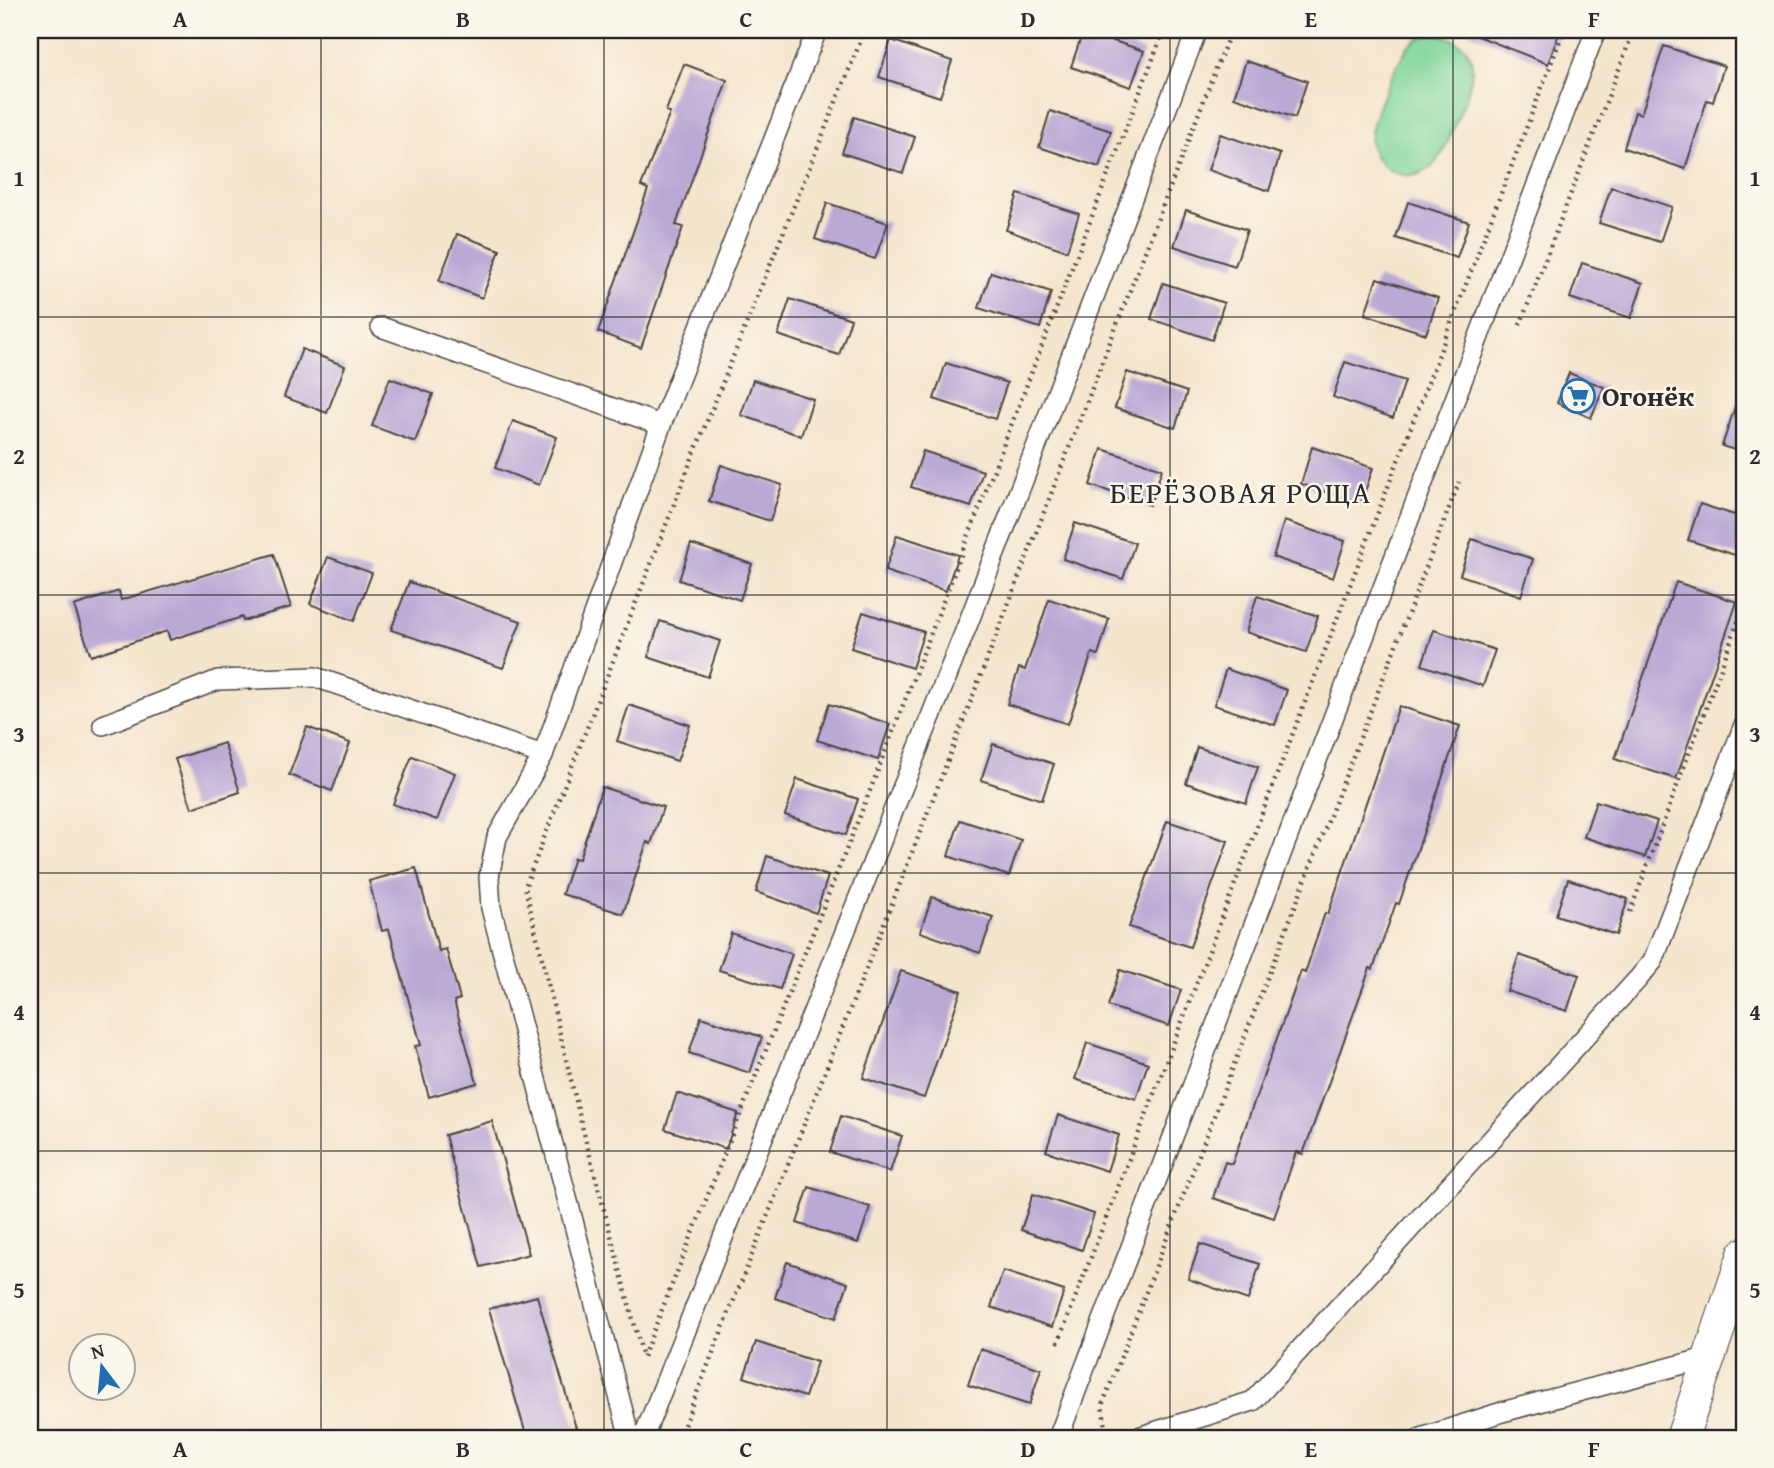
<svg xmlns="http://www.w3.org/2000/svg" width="1774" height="1468" viewBox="0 0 1774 1468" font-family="'Gentium Book Plus',serif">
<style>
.green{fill:#7cd499;stroke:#548062;stroke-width:2}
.building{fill:#baa9d5}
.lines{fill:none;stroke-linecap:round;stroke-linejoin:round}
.minor-casing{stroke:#494743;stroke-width:22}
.primary-casing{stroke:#494743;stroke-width:34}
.path{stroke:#494743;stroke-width:4.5;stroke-dasharray:2 5;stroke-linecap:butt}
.minor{stroke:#fff;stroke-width:19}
.primary{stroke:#fff;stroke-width:32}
.grid{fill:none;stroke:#2b2b2b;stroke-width:2;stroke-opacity:0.55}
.labels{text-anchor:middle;stroke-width:5;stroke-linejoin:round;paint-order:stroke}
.poi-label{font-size:28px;font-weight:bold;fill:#2b2b2b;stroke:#fbf7ec;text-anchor:start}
.neighbourhood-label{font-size:30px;letter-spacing:2px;fill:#2b2b2b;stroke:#fbf7ec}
.neatline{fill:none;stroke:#2b2b2b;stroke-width:2.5}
.grid-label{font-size:23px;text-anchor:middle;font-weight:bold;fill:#2b2b2b}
</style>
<rect width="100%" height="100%" fill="#fbf7ec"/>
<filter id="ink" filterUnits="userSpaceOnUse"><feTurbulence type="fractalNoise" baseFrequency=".0143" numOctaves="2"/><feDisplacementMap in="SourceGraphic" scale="14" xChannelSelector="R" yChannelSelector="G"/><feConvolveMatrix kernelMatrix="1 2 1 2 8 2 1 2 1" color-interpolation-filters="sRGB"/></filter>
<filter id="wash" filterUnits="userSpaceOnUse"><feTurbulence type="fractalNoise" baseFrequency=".00686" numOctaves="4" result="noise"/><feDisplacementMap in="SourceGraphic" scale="28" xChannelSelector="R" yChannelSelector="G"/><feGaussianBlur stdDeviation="1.57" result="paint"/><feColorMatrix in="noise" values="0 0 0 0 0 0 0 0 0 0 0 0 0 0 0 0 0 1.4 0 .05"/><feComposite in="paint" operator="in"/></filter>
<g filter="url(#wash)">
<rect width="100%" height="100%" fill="#f5e5cd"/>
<!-- green -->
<path class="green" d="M1435,34c56,9 36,52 21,88 -8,17 -13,39 -30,49 -11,6 -26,6 -36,-1 -9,-5 -17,-14 -19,-25 -4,-23 25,-80 38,-100l12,-8z"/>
<g id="blocks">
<!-- building -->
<g class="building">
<path d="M1463,30h97l-12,34z"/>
<path d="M1083,31l61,20 -13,36 -60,-20z"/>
<path d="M891,40l61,21 -12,36 -61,-20z"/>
<path d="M1664,46l60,20 -11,36 -6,-2 -22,69 -61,-21 11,-36 6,2z"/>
<path d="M1246,61l61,20 -12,37 -61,-21z"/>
<path d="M684,64l43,16 -51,145 7,2 -42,121 -43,-16 50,-143 -7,-3 29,-73 -4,-2z"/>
<path d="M1050,111l61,20 -12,36 -60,-20z"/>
<path d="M854,117l61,20 -12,36 -61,-20z"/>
<path d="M1220,134l60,20 -11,37 -61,-21z"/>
<path d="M1611,187l61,20 -12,35 -61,-19z"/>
<path d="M1018,194l61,20 -12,37 -61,-21z"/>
<path d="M1408,202l61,20 -12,36 -61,-20z"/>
<path d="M827,203l61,20 -13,36 -60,-20z"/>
<path d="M1186,210l61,20 -12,36 -61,-20z"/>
<path d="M457,234l43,16 -18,48 -43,-17z"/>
<path d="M1582,263l61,20 -12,35 -61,-20z"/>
<path d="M991,272l60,20 -11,36 -61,-20z"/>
<path d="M1377,278l61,20 -12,36 -61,-20z"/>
<path d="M1163,283l61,20 -12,37 -61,-21z"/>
<path d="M790,299l61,20 -12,36 -61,-20z"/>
<path d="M302,349l43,17 -18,47 -43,-16z"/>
<path d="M1345,362l60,19 -12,37 -60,-21z"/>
<path d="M946,363l61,20 -12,36 -61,-20z"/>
<path d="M1127,372l60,20 -12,36 -60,-20z"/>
<path d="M1569,373l35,14 -13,31 -34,-15z"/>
<path d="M390,378l43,16 -18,48 -43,-16z"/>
<path d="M753,380l60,19 -12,37 -60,-21z"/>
<path d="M1741,389l3,1v63l-22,-7z"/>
<path d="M513,421l44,16 -18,48 -44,-17z"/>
<path d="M1312,447l61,21 -12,35 -60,-19z"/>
<path d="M1102,449l60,20 -12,36 -60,-20z"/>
<path d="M923,451l60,20 -12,36 -60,-20z"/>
<path d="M721,465l61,20 -12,36 -61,-20z"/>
<path d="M1700,504l44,14v40l-56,-18z"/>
<path d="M1284,521l61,20 -12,37 -60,-21z"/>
<path d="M1075,523l60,20 -12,36 -60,-20z"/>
<path d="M897,535l61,20 -12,36 -61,-20z"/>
<path d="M1472,539l61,20 -12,37 -61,-21z"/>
<path d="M691,544l61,20 -12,36 -61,-20z"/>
<path d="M274,554l17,53 -48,14 -1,-4 -72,23 -3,-9 -76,25 -17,-50 45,-15 2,9z"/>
<path d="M328,557l44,16 -18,48 -44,-17z"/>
<path d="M409,582l112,39 -18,47 -112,-38z"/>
<path d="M1676,582l61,20 -61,177 -61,-20z"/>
<path d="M1257,596l61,20 -12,36 -60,-20z"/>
<path d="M1049,599l60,20 -11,36 -6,-2 -24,71 -61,-20 12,-36 6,2z"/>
<path d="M863,612l61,20 -12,36 -61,-20z"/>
<path d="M660,621l60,20 -12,36 -60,-20z"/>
<path d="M1434,630l61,20 -12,36 -61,-21z"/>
<path d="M1226,669l61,21 -12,35 -61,-20z"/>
<path d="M829,704l61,20 -12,36 -61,-20z"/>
<path d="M629,705l61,20 -13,36 -60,-20z"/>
<path d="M1399,706l61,20 -61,178 -3,-1 -23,66 -3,-1 -67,186 -7,-2 -22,66 -61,-20 12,-36 7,2 69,-193 4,2 20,-60 3,1z"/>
<path d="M307,727l43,16 -18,48 -43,-16z"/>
<path d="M224,743l16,49 -48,16 -17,-49z"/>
<path d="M993,744l61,20 -12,36 -61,-20z"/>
<path d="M1197,747l61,20 -12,36 -60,-20z"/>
<path d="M412,756l43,17 -18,47 -44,-16z"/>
<path d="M797,779l61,20 -12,36 -61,-20z"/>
<path d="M602,787l61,20 -12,37 -4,-2 -24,72 -61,-20 12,-36 5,1z"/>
<path d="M1596,801l61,20 -12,36 -61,-20z"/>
<path d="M960,820l61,20 -12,36 -61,-20z"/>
<path d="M1167,821l61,20 -38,106 -61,-20z"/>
<path d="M767,856l61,20 -12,37 -60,-21z"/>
<path d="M416,868l23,83 7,-2 14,50 -6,2 23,82 -48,14 -14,-51 6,-1 -32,-116 -7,2 -13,-50z"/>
<path d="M1568,879l60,20 -12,36 -60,-20z"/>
<path d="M932,897l61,20 -13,36 -60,-21z"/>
<path d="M731,933l61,21 -12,35 -61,-19z"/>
<path d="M1519,955l60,20 -12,36 -60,-20z"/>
<path d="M1120,970l61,20 -12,36 -61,-20z"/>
<path d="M901,971l60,20 -37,107 -61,-20z"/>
<path d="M701,1017l61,20 -12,36 -61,-20z"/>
<path d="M1087,1043l61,20 -12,36 -61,-20z"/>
<path d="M677,1093l61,20 -12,36 -61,-20z"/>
<path d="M1058,1115l61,20 -12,36 -61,-20z"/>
<path d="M841,1116l61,20 -12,36 -60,-20z"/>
<path d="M492,1121l37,133 -48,13 -36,-132z"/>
<path d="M809,1187l61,20 -12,36 -61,-20z"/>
<path d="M1033,1194l61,20 -12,36 -61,-20z"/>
<path d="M1200,1244l60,20 -12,36 -60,-21z"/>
<path d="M787,1262l61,21 -12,35 -61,-20z"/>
<path d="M1003,1271l61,20 -12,36 -61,-20z"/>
<path d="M537,1296l39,132 -49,10 -38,-129z"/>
<path d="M756,1342l61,20 -12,35 -61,-20z"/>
<path d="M980,1349l61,20 -12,36 -61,-20z"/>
</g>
</g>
</g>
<g filter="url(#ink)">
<use href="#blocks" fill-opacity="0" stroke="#494743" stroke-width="2"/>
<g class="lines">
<!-- minor casing -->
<g class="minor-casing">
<g id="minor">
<path d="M381,327l280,98"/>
<path d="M103,725l115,-45 97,-3 228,78"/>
<path d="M630,1438l-139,-530 -2,-31 8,-40 46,-82 118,-330 156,-395"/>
<path d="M643,1438l324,-812 230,-596"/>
<path d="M1058,1438l538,-1408"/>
<path d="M1135,1438l118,-37 384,-421 16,-19 91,-236"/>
<path d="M1421,1438l81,-26 208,-55"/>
</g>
</g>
<!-- primary casing -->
<g class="primary-casing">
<path id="primary" d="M1682,1438l62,-184"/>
</g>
<!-- path -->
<g class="path">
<path d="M865,30l-176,436 -164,421 57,239 61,231 228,-569 293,-758"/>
<path d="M1520,325l114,-295"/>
<path d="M1630,912l114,-306"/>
<path d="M1058,1343l506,-1313"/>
<path d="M679,1438l224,-562 328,-846"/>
<path d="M1004,1438l19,-5"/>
<path d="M1108,1438l-6,-32 357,-924"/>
</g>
<!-- minor -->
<use href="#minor" class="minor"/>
<!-- primary -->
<use href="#primary" class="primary"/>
</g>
</g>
<!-- grid -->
<path class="grid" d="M321,30v1408M604,30v1408M887,30v1408M1170,30v1408M1453,30v1408M30,317h1714M30,595h1714M30,873h1714M30,1151h1714"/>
<!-- icons -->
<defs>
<g id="supermarket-ring" transform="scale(1.75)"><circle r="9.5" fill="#fbf7ec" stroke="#1f6fb2" stroke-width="1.5"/><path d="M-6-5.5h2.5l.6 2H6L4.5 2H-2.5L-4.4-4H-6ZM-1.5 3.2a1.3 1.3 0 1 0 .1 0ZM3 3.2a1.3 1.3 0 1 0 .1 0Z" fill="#1f6fb2"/></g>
</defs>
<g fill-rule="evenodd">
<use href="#supermarket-ring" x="1578" y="396"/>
</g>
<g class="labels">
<!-- poi labels -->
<g class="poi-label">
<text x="1602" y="406">Огонёк</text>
</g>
<!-- neighbourhood labels -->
<g class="neighbourhood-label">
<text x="1241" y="503">БЕРЁЗОВАЯ РОЩА</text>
</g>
</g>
<!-- margin -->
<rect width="1774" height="1468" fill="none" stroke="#fbf7ec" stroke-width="77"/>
<!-- north arrow -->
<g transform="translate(102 1367) rotate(344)"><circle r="33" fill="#fbf7ec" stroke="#a8a59f" stroke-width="2"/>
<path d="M0-5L12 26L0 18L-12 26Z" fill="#1f6fb2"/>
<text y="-10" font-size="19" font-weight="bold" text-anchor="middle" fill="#2b2b2b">N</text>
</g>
<rect x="38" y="38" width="1698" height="1392" class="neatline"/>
<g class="grid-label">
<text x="180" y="27">A</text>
<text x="463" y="27">B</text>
<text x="746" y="27">C</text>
<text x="1028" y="27">D</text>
<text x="1311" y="27">E</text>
<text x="1594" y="27">F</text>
<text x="19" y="186">1</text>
<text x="1755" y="186">1</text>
<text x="19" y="464">2</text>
<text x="1755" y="464">2</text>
<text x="19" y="742">3</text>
<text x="1755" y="742">3</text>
<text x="19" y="1020">4</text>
<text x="1755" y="1020">4</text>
<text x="19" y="1298">5</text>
<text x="1755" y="1298">5</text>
<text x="180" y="1457">A</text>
<text x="463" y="1457">B</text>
<text x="746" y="1457">C</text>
<text x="1028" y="1457">D</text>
<text x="1311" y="1457">E</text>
<text x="1594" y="1457">F</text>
</g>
</svg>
